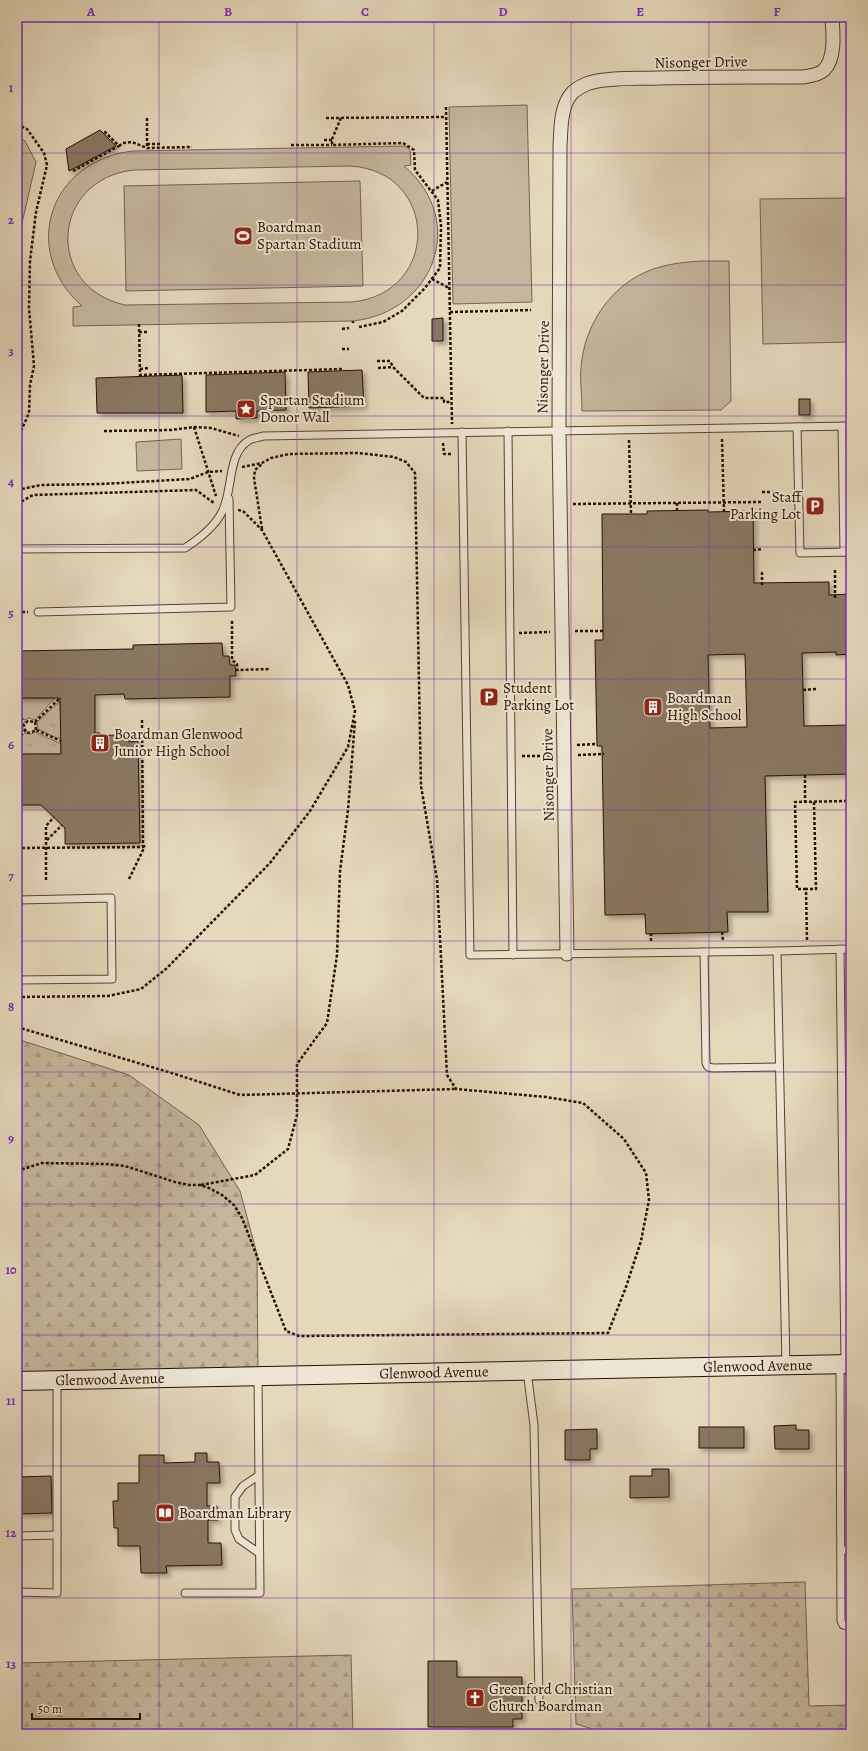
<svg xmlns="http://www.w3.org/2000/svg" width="868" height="1751" viewBox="0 0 868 1751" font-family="Alegreya,serif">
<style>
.grass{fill:url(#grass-tufts);stroke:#766350}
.forest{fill:url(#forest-firs);stroke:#766350}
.garden{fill:#c5b79d;stroke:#766350;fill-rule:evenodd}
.building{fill:#8a7863;stroke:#280f03;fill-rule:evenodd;filter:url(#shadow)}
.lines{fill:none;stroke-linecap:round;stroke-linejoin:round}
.lane-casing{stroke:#574231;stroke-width:9}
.street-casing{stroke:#574231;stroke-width:15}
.secondary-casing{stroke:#280f03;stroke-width:20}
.path{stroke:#280f03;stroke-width:2.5;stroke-dasharray:3 2;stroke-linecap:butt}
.lane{stroke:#eee6d3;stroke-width:7}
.street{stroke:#eee6d3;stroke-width:13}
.secondary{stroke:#eee6d3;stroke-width:18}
.grid{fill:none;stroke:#7b2cbf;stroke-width:1;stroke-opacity:0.55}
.labels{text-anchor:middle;stroke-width:4;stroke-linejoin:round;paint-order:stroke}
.street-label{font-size:15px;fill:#280f03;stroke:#eee6d3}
.poi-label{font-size:15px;fill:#280f03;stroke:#eee6d3;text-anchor:start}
.neatline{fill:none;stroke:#7b2cbf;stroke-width:1.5}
.grid-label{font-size:13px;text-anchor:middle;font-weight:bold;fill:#7b2cbf}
</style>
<defs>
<pattern id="grass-tufts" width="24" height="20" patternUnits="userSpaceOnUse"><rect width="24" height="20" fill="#c5b79d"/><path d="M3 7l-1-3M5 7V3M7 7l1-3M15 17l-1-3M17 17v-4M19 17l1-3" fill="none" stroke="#a99c86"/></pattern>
<pattern id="forest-firs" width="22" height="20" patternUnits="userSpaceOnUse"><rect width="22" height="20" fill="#c5b79d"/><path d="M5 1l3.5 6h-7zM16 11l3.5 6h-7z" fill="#a99c86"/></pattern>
<filter id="shadow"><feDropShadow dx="3.5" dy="3.5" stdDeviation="2" flood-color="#0004"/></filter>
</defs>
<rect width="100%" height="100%" fill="#e5d9bc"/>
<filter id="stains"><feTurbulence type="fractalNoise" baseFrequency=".005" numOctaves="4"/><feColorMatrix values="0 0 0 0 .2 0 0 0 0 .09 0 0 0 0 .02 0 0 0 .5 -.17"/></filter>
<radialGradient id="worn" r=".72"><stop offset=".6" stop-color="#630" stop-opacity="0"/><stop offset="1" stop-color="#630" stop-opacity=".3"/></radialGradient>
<!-- grass -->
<g class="grass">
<path d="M60,701l1,37h-5l-18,-9 -1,-7z"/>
<path d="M36,732l25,12v10h-44v-13l8,-8 6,1z"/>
</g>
<!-- forest -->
<g class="forest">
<path d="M17,1039l112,36 70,50 41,66 17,63 1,122 -241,5z"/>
<path d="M805,1582l4,124 42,-1v29h-242l-33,-10 -4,-135z"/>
<path d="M351,1655l2,79h-336v-71z"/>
</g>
<!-- garden -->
<g class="garden">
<path d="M527,105l5,197 -79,2 -4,-197z"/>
<path d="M17,135l8,6 11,21 -19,83z"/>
<path d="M405,146l5,4 1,15 -7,1c64,54 31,146 -51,155l-280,5v-19l9,-1c-63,-56 -32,-146 51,-155zM350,166c89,5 91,127 2,136l-227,3c-81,-18 -74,-126 9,-135z"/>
<path d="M360,181l3,105 -237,5 -2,-105z"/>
<path d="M851,198v144l-88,2 -3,-145z"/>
<path d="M702,261h27l2,140 -10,9 -139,1c0,-17 -3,-34 0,-52 6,-42 36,-81 78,-92 14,-4 27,-5 42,-6z"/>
<path d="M181,439l1,30 -45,2 -1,-29z"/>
<path d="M17,698h38l-20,22 -6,-2 -4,2 -8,-7z"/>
<path d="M17,718l6,5v8l-6,6z"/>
</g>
<!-- building -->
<g class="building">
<path d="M100,130l16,16 -47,25 -3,-22z"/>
<path d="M443,318v23h-11v-22z"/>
<path d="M362,370l2,36 -55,2 -1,-36z"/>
<path d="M285,372l1,38 -29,1v7l-21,1v-8l-30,1v-37z"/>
<path d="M182,375l1,38h-86l-1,-35z"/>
<rect x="799" y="399" width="11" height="16"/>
<path d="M708,510v2l45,-1 1,72 75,-1v13l22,-1v60l-15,1v-3l-34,1 2,73 47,-1v49l-86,2 3,136h-41l1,20 -82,2 -1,-20 -40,1 -3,-169h-5l-2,-106h8l-1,-126h45v-3zM745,654l2,73 -37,1 -2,-73z"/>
<path d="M222,643l1,13h6l1,9h5l1,11h-6v21l-105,2 -1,-5 -29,1v38h5v3l29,-2v8l9,-1 2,102 -75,1v-16l-24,-23h-24v-51h44l-1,-56h-43v-47l116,-2v-4z"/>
<path d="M796,1425v5h13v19h-34l-1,-23z"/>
<rect x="699" y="1427" width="45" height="21"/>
<path d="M597,1429v20h-7v11h-25v-30z"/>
<path d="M195,1453h12v9h12l1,21h-13v23h10l1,14h-10v23h13l1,22 -56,1 1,7h-26l-1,-27h-22v-18h-4l-1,-27h5v-18h21v-28h25v8l31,-1z"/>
<path d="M652,1469h17v28l-39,1v-22h22z"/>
<path d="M51,1476l1,37 -35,1v-37z"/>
<path d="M428,1661h29v16h65v42h-9v8h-85z"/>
</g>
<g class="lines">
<!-- lane casing -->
<g class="lane-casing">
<g id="lane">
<path d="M842,426l2,126"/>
<path d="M797,427l3,126 51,-1"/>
<path d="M508,431l5,524"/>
<path d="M462,432l8,523 307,-4 74,-2"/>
<path d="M17,549l168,-1c14,-9 29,-20 37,-36 11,-20 5,-58 26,-71 4,-3 10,-3 15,-5l588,-10"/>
<path d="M38,612l193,-5 -2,-108"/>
<path d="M17,900l94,-2 1,81 -95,1"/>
<path d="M840,949l5,415"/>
<path d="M777,951l9,414"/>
<path d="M704,952l2,111 2,4 5,1 66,-1"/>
<path d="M840,1365l1,256 2,4 8,1"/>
<path d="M527,1371l7,54 5,275"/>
<path d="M258,1476l-15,10 -8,11v33l4,9 20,14"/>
<path d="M17,1536l40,-1"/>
<path d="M841,1550h10"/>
<path d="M17,1592l40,1v-212"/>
<path d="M185,1593h75l-2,-217"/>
</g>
</g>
<!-- street casing -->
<g class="street-casing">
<path id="street" d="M567,954l-8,-523 1,-284c1,-17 0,-42 13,-55 5,-4 10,-7 16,-9 22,-6 47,-4 70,-5 48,-1 96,-1 144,-1 6,-1 16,-2 21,-7 12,-12 9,-38 8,-53"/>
</g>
<!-- secondary casing -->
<g class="secondary-casing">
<g id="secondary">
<path id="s1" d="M17,1381l834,-17"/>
</g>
</g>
<!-- path -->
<g class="path">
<path d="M446,107l6,317"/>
<path d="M147,118v30"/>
<path d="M326,118l120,-1"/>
<path d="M341,118l-9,21v6l71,-2 11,7 1,20 23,30 3,26 -1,42 -15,20 -23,23 -19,11 -24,5"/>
<path d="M17,124l10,5 17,24 3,12 -11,47 -6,49 -1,47 5,58 -4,19 -1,28 -12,27"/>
<path d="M324,140h8"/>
<path d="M147,144h13"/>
<path d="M291,145h41"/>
<path d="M119,146l4,-3 9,-1 15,6 45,-1"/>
<path d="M73,171l46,-25 -16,-16"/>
<path d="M432,191l15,-9"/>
<path d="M432,279l17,9"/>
<path d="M450,312l81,-2"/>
<path d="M353,321v2"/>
<path d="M139,324l1,51 202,-6"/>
<path d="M342,329l7,-1"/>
<path d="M139,332h9"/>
<path d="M342,349h7"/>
<path d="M377,361h13l3,6 31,31h20v4h7"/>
<path d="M378,368l15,-1"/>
<path d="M140,369l9,-1"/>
<path d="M194,427l22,69"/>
<path d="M104,431l67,-1 23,-3 17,1 28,8"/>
<path d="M722,439l2,73"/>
<path d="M629,440l2,74"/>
<path d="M443,443l1,11h9"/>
<path d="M17,490l24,-5 61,-1 88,-5 18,-7 14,-1"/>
<path d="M762,492h16"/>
<path d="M677,503v9"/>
<path d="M17,504l16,-9 163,-5 18,13"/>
<path d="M573,504l189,-2"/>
<path d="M262,529l-8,-51 1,-8 7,-6"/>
<path d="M753,550l10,-1"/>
<path d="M835,570v29"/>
<path d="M762,585v-12l2,-2"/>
<path d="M17,612h11"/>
<path d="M232,621v39l5,4v6l33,-1"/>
<path d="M575,631h30"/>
<path d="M519,633l31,-1"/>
<path d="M803,690l13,-1"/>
<path d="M17,715l8,7"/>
<path d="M35,722l25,-24"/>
<path d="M36,730l-1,-8 -7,-1 -4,3v4l3,5 5,-1 4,-2 25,11"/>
<path d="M17,739l8,-8"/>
<path d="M577,745l20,-1"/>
<path d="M578,755l26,-1"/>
<path d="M522,756h29"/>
<path d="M805,775v27"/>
<path d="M47,840l15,-15"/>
<path d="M17,848l126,-1 -1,-129"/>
<path d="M129,879l15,-31v-3"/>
<path d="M46,880v-54l8,-9"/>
<path d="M19,881v-33"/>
<path d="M806,889h-9l-2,-87 53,-1"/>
<path d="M722,932l1,9"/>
<path d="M651,933v10"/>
<path d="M807,940l-1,-51h10l-2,-87"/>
<path d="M17,997l91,-1 33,-7 26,-21 103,-105 40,-52 38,-64 7,-36 -7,-26 -86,-155 -19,-19 -5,-1"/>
<path d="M17,1027l158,47 65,21 216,-6"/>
<path d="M17,1171l25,-8 64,1 19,2 50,16 14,3h11l9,3 13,7 12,10 8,13 44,113 13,5 309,-3 18,-46 15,-46 8,-41 -3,-27 -22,-34 -41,-36 -37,-6 -90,-8 -9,-14 -10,-196 -16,-93 -6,-313 -9,-11 -12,-5 -36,-4 -69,1 -18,4 -9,5 -20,4"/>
<path d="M201,1185l54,-10 33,-26 9,-34v-51l30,-41 10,-68 3,-84 8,-61 7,-89"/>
</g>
<!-- lane -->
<use href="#lane" class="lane"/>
<!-- street -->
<use href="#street" class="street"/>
<!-- secondary -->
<use href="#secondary" class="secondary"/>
</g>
<!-- grid -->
<path class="grid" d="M159,17v1717M297,17v1717M434,17v1717M571,17v1717M709,17v1717M17,153h834M17,285h834M17,416h834M17,547h834M17,679h834M17,810h834M17,941h834M17,1072h834M17,1204h834M17,1335h834M17,1466h834M17,1598h834"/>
<!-- icons -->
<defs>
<g id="stadium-square" transform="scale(1)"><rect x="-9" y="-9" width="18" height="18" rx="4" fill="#8f2418" stroke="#eee6d3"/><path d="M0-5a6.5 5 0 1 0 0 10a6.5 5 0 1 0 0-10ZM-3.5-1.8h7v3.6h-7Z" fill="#fff"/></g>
<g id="sight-square" transform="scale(1)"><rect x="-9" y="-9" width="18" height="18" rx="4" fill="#8f2418" stroke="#eee6d3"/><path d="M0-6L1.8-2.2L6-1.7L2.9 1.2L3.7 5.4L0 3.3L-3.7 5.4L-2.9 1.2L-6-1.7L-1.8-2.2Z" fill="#fff"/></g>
<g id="parking-square" transform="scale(1)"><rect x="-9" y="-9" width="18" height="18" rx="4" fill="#8f2418" stroke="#eee6d3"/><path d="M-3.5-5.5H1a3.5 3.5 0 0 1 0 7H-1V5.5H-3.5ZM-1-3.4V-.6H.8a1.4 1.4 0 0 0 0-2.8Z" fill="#fff"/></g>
<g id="building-square" transform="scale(1)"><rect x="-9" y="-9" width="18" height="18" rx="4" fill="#8f2418" stroke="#eee6d3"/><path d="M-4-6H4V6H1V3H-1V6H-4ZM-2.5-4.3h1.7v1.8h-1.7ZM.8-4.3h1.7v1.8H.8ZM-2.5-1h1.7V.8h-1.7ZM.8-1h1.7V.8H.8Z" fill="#fff"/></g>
<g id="library-square" transform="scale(1)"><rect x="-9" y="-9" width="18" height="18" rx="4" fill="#8f2418" stroke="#eee6d3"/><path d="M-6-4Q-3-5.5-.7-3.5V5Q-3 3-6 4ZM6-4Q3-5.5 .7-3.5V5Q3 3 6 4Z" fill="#fff"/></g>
<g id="church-square" transform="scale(1)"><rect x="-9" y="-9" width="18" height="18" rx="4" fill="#8f2418" stroke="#eee6d3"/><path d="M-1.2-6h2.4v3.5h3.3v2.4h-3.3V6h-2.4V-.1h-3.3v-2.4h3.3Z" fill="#fff"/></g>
</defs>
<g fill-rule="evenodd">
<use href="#stadium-square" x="243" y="236"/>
<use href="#sight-square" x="246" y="409"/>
<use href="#parking-square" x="815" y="506"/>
<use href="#parking-square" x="489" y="697"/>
<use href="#building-square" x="653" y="707"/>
<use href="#building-square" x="100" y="743"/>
<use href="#library-square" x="165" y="1513"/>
<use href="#church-square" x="475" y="1698"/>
</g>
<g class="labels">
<!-- street labels -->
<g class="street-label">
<text transform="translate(701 62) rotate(-1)" y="5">Nisonger Drive</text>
<text transform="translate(543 367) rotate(-89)" y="5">Nisonger Drive</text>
<text transform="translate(548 775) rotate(-91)" y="5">Nisonger Drive</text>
<text dy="5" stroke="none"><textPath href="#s1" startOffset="741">Glenwood Avenue</textPath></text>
<text dy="5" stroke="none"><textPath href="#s1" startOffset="417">Glenwood Avenue</textPath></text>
<text dy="5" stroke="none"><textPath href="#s1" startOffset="93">Glenwood Avenue</textPath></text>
</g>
<!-- poi labels -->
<g class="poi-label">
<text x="257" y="232">Boardman<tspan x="257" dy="17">Spartan Stadium</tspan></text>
<text x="260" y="405">Spartan Stadium<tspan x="260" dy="17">Donor Wall</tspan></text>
<text x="801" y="502" text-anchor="end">Staff<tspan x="801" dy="17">Parking Lot</tspan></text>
<text x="503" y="693">Student<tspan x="503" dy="17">Parking Lot</tspan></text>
<text x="667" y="703">Boardman<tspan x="667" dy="17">High School</tspan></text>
<text x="114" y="739">Boardman Glenwood<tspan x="114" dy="17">Junior High School</tspan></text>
<text x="179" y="1518">Boardman Library</text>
<text x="489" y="1694">Greenford Christian<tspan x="489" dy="17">Church Boardman</tspan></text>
</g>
</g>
<!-- margin -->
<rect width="868" height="1751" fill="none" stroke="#e5d9bc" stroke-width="44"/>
<!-- scale -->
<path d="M32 1713v6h108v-6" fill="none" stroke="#280f03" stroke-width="2"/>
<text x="38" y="1713" font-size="12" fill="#280f03" stroke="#eee6d3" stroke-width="3" paint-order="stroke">50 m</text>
<rect x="22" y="22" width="824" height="1707" class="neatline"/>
<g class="grid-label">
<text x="91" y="16">A</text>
<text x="228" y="16">B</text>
<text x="365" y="16">C</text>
<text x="503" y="16">D</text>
<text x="640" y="16">E</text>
<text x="777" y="16">F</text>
<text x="11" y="92">1</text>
<text x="11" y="224">2</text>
<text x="11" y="355">3</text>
<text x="11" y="486">4</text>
<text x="11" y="617">5</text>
<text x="11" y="749">6</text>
<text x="11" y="880">7</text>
<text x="11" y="1011">8</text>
<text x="11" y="1143">9</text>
<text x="11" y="1274">10</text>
<text x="11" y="1405">11</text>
<text x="11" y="1537">12</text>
<text x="11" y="1668">13</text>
</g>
<rect width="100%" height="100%" filter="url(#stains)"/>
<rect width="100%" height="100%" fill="url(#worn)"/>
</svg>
